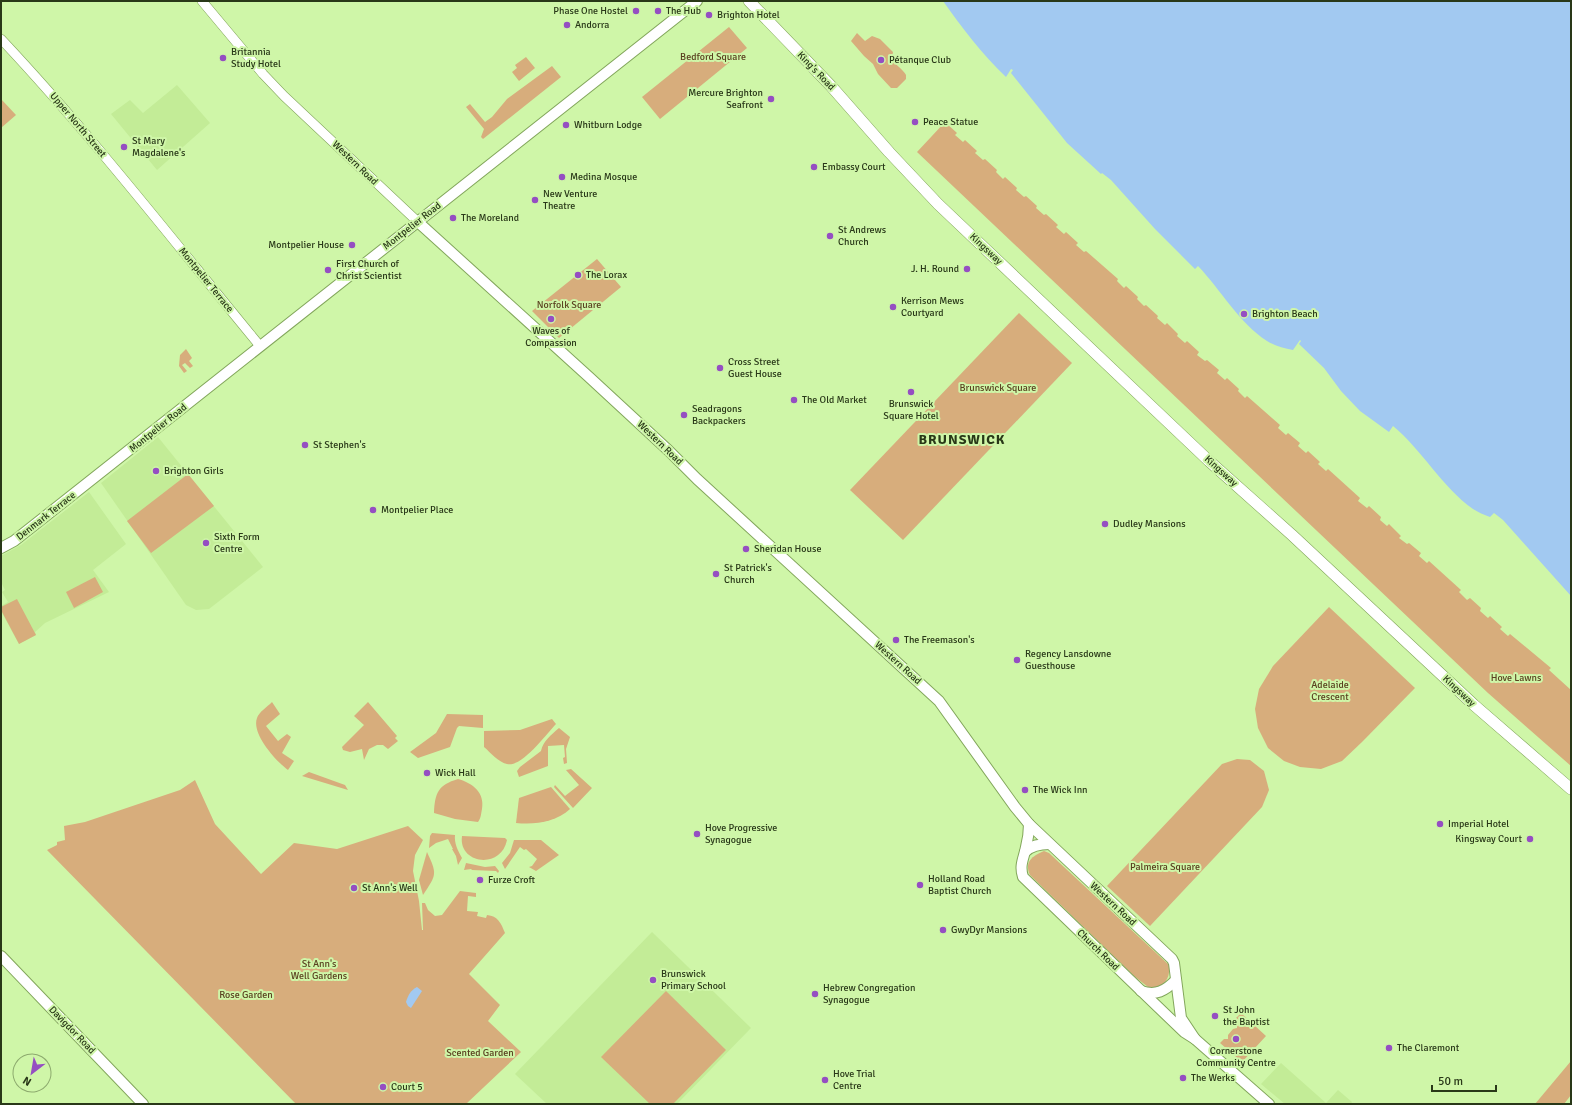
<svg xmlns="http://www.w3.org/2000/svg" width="1572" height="1105" font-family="Signika,sans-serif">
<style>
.built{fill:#c3ec97}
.green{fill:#d7ad7c}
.water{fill:#a2c9f1}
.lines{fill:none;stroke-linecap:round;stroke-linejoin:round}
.tertiary-casing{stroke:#82a65b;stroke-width:10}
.secondary-casing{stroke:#82a65b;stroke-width:12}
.primary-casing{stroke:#82a65b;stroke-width:12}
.tertiary{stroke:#fff;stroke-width:9}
.secondary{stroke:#fff;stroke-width:10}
.primary{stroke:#fff;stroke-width:11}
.poi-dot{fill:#954ec2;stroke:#cff6a8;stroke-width:1.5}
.labels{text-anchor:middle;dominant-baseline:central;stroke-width:4;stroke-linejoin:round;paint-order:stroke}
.poi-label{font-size:10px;fill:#293818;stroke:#cff6a8;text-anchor:start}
.park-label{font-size:10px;fill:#5a4020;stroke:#cff6a8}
.street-label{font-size:10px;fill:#293818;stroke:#cff6a8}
.district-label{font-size:14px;font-weight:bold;letter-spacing:1px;fill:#293818;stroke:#cff6a8}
</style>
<rect width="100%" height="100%" fill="#cff6a8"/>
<g class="built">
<polygon points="177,85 210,123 157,170 111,114 130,100 143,113"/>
<polygon points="158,437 263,567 209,609 196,610 186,605 101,483"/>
<polygon points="89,492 126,544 93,570 109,592 45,623 35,632 36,635 19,644 1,611 1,606 8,602 2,592 5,590 1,582 1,556 21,545"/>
<polygon points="652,932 751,1028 677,1104 547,1104 515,1074"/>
<polygon points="1281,1063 1326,1103 1338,1090 1352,1102 1351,1104 1285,1104 1261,1084"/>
</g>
<g class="green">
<polygon points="729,27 747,48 660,119 642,97"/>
<path d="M 857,33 L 865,41 L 872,36 L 880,39 L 893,52 C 890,64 902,67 906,75 L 906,79 L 897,88 L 891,88 L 878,74 L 873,64 L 864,56 L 851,41 Z"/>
<polygon points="526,57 535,68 519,81 512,72 517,68 515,65"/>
<polygon points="552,66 561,77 483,139 481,137 484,129 466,107 470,104 485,122 492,117 507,99"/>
<polygon points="1,99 16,115 1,128"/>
<polygon points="945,122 957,133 955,135 963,142 965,140 977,151 975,153 983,160 985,159 997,170 996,172 1003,179 1005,177 1017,188 1016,190 1024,197 1026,196 1037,206 1036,208 1044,215 1046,214 1058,225 1056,227 1064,234 1066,232 1078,243 1076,245 1084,252 1086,251 1118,279 1117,281 1124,288 1126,286 1138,297 1137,299 1144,306 1146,305 1158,316 1157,318 1165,325 1167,323 1178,334 1177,336 1185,343 1187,341 1199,352 1197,355 1205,361 1207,360 1219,370 1217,373 1225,380 1227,378 1239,389 1238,391 1245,398 1247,396 1280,425 1278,428 1286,435 1288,433 1300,443 1298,446 1306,453 1308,451 1320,462 1318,464 1326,471 1328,469 1360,498 1358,501 1367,508 1369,506 1381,517 1380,520 1387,526 1389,524 1401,536 1399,538 1407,544 1409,543 1421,553 1419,556 1427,563 1429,561 1461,590 1459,592 1467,600 1470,598 1481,608 1480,611 1488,618 1490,616 1502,627 1500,629 1508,636 1510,634 1551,668 1549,670 1571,690 1571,766 1488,693 917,152"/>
<polygon points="597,259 621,287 559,338 532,311"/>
<polygon points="1019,313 1072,363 903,540 850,490"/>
<polygon points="186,349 192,358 189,361 193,366 190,368 185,363 182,365 187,371 184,373 179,366 180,355"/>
<polygon points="188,474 214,506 151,553 127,521"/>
<polygon points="95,577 103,592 74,608 66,592"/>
<polygon points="17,599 36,635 19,644 1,610 1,607"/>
<polygon points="1329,607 1415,688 1362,742 1342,761 1321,769 1300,767 1284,761 1268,748 1258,728 1255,709 1259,689 1273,666"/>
<path d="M 272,702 L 280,714 L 266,726 L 278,741 L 287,734 L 291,737 L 282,753 L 294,761 L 288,770 C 277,762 251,734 257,718 C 259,712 267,707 272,702 Z"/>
<polygon points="368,702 397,736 395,738 398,741 388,749 383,745 377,745 369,749 364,760 362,749 350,752 343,750 342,747 364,725 354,716"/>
<polygon points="447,714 483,715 483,728 459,726 457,728 450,747 418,758 410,752 436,733"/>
<path d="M 552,719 L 556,724 C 547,733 522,768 507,764 C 498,762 491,753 484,747 L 484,731 L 520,730 Z"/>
<path d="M 559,728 L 570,737 L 566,749 L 567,763 L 564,764 L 563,758 L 565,757 L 564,745 L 548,746 L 548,766 L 519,777 L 517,771 L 520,767 L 541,751 C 543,741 551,735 559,728 Z"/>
<polygon points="1237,759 1250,760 1264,771 1269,790 1262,807 1150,926 1107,886 1222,764"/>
<polygon points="571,769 592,788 573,808 554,787 555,785 565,796 579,785 566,770"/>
<polygon points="309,772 345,785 348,790 302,776"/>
<path d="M 458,779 C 473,783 485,793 482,809 C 481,814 481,818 478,822 L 455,819 L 434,813 C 435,793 438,785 458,779 Z"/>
<path d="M 195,780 L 215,824 L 261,874 L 294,843 L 337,849 L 408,826 L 423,840 L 415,855 L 413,871 L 419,901 L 422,930 L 423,930 L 422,903 L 425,903 L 428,910 L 435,916 L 442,915 L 460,891 L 476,893 L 476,897 L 468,896 L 467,911 L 478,912 L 477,916 L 486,918 L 487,915 C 498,916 501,923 505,933 L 469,974 L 500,1005 L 488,1021 L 521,1052 L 466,1104 L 296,1104 L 47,850 L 57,845 L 57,842 L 65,840 L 64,826 L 85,822 L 180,790 Z"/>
<path d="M 551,787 L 570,809 C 556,822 535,825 516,823 L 519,798 Z"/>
<path d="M 432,833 L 455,835 C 454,843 458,851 462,858 L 458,865 L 456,856 L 452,849 L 453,849 L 448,839 L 436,843 L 429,848 L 430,836 Z"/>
<path d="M 462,836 L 505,838 L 507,840 C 501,870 458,864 462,836 Z"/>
<polygon points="514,840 541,840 559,855 536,871 529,867 532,866 537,859 526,849 524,850 520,847 505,869 502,863 510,853"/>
<path d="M 1044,851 L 1049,853 L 1169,965 C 1170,977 1167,982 1157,988 L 1148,987 L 1134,976 L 1030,875 C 1024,862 1032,856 1044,851 Z"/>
<path d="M 427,852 C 437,874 437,874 423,895 L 419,880 Z"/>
<polygon points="466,863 485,867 495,866 499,871 498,873 496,871 472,870 471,869 464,870"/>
<polygon points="666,991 726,1050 673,1104 650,1104 601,1057"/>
<polygon points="1241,1013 1266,1036 1242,1062 1220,1043 1224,1039 1228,1039 1228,1035 1233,1029 1237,1028 1237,1025 1240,1021 1236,1018"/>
<polygon points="1571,1061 1571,1095 1564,1104 1535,1104"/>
</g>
<g class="water">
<path d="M 943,1 L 1571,1 L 1571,596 L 1503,520 L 1494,513 L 1490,517 C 1484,515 1478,512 1473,509 C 1442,487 1423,451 1393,426 L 1389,432 L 1360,411 L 1341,391 L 1324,368 L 1299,344 L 1301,341 L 1300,340 L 1293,350 C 1284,348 1275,346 1267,341 C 1239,323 1221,290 1198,266 L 1195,269 L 1155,229 L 1111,180 L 1102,173 L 1101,174 L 1067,143 L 1011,73 L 1013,70 L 1011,69 L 1006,77 C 982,54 962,28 943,1 Z"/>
<path d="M 417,987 L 422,991 L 411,1008 L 408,1006 L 406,1002 C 408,995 411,990 417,987 Z"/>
</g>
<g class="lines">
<defs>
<g id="tertiary">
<polyline points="202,1 263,74 284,96 418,222"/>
<path d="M 1,39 C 93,137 175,243 260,346"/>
</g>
<g id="secondary">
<polyline points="418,222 589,377 668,450 697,479 939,701 1015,807 1029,824 1172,959 1174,963 1181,1018 1195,1039"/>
<polyline points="1,548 14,541 697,1"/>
<path d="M 1029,824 C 1029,832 1028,839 1026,847 C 1024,858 1019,865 1023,877 L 1184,1032 L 1195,1039 L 1269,1104"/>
<path d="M 1025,852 C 1032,845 1040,844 1049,844"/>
<polyline points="1,956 143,1104"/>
<path d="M 1141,991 C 1156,996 1165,991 1176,980"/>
</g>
<polyline id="primary" points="749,1 831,86 889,152 938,204 1209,461 1292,535 1474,705 1571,789"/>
</defs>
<use href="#tertiary" class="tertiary-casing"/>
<use href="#secondary" class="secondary-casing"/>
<use href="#primary" class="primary-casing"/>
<use href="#tertiary" class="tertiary"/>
<use href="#secondary" class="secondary"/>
<use href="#primary" class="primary"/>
</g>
<g class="poi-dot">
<circle cx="636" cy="11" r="4"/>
<circle cx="658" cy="11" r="4"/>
<circle cx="709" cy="15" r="4"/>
<circle cx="567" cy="25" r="4"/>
<circle cx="223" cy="58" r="4"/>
<circle cx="881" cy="60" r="4"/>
<circle cx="771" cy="99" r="4"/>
<circle cx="915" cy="122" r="4"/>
<circle cx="566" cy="125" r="4"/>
<circle cx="124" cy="147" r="4"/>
<circle cx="814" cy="167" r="4"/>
<circle cx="562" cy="177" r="4"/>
<circle cx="535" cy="200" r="4"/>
<circle cx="453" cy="218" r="4"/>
<circle cx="830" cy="236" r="4"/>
<circle cx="352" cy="245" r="4"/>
<circle cx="967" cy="269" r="4"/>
<circle cx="328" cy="270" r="4"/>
<circle cx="578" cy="275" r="4"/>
<circle cx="893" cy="307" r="4"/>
<circle cx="1244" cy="314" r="4"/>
<circle cx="551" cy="319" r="4"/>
<circle cx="720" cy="368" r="4"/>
<circle cx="911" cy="392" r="4"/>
<circle cx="794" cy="400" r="4"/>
<circle cx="684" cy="415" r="4"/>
<circle cx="305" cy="445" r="4"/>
<circle cx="156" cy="471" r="4"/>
<circle cx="373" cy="510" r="4"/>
<circle cx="1105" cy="524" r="4"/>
<circle cx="206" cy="543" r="4"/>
<circle cx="746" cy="549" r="4"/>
<circle cx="716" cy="574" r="4"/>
<circle cx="896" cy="640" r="4"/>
<circle cx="1017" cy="660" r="4"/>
<circle cx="427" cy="773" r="4"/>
<circle cx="1025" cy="790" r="4"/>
<circle cx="1440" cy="824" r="4"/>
<circle cx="697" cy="834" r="4"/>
<circle cx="1530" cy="839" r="4"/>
<circle cx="480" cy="880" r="4"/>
<circle cx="920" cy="885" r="4"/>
<circle cx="354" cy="888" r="4"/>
<circle cx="943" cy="930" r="4"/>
<circle cx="653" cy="980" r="4"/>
<circle cx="815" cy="994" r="4"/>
<circle cx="1215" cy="1016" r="4"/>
<circle cx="1236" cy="1039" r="4"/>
<circle cx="1389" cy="1048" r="4"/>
<circle cx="1183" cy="1078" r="4"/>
<circle cx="825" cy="1080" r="4"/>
<circle cx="383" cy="1087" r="4"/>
</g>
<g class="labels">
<g class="poi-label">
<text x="628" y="11" text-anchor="end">Phase One Hostel</text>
<text x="666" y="11">The Hub</text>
<text x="717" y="15">Brighton Hotel</text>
<text x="575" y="25">Andorra</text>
<text x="231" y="52">Britannia<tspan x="231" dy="12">Study Hotel</tspan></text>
<text x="889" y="60">Pétanque Club</text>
<text x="763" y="93" text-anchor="end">Mercure Brighton<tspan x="763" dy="12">Seafront</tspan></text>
<text x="923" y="122">Peace Statue</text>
<text x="574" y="125">Whitburn Lodge</text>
<text x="132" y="141">St Mary<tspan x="132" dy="12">Magdalene's</tspan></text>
<text x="822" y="167">Embassy Court</text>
<text x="570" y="177">Medina Mosque</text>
<text x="543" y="194">New Venture<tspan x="543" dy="12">Theatre</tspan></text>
<text x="461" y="218">The Moreland</text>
<text x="838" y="230">St Andrews<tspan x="838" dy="12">Church</tspan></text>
<text x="344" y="245" text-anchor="end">Montpelier House</text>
<text x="336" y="264">First Church of<tspan x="336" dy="12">Christ Scientist</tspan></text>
<text x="959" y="269" text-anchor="end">J. H. Round</text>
<text x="586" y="275">The Lorax</text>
<text x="901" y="301">Kerrison Mews<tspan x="901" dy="12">Courtyard</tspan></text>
<text x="1252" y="314">Brighton Beach</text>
<text x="551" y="331" text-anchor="middle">Waves of<tspan x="551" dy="12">Compassion</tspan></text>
<text x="728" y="362">Cross Street<tspan x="728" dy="12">Guest House</tspan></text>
<text x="802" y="400">The Old Market</text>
<text x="911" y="404" text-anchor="middle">Brunswick<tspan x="911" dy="12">Square Hotel</tspan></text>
<text x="692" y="409">Seadragons<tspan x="692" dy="12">Backpackers</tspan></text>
<text x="313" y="445">St Stephen's</text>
<text x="164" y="471">Brighton Girls</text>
<text x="381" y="510">Montpelier Place</text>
<text x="1113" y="524">Dudley Mansions</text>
<text x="214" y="537">Sixth Form<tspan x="214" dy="12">Centre</tspan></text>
<text x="754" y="549">Sheridan House</text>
<text x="724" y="568">St Patrick's<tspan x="724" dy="12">Church</tspan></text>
<text x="904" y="640">The Freemason's</text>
<text x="1025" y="654">Regency Lansdowne<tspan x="1025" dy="12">Guesthouse</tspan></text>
<text x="435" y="773">Wick Hall</text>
<text x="1033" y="790">The Wick Inn</text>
<text x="1448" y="824">Imperial Hotel</text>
<text x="705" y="828">Hove Progressive<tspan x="705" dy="12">Synagogue</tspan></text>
<text x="1522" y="839" text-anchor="end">Kingsway Court</text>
<text x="928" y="879">Holland Road<tspan x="928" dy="12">Baptist Church</tspan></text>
<text x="488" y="880">Furze Croft</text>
<text x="362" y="888">St Ann's Well</text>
<text x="951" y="930">GwyDyr Mansions</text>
<text x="661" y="974">Brunswick<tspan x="661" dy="12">Primary School</tspan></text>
<text x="823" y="988">Hebrew Congregation<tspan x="823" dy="12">Synagogue</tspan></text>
<text x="1223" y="1010">St John<tspan x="1223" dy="12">the Baptist</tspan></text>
<text x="1397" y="1048">The Claremont</text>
<text x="1236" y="1051" text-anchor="middle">Cornerstone<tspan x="1236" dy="12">Community Centre</tspan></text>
<text x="833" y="1074">Hove Trial<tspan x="833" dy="12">Centre</tspan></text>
<text x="1191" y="1078">The Werks</text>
<text x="391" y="1087">Court 5</text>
</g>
<g class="park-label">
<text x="713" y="57">Bedford Square</text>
<text x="569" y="305">Norfolk Square</text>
<text x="998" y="388">Brunswick Square</text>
<text x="1516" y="678">Hove Lawns</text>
<text x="1330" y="685">Adelaide<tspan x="1330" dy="12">Crescent</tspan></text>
<text x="1165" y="867">Palmeira Square</text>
<text x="319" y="964">St Ann's<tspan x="319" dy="12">Well Gardens</tspan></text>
<text x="246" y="995">Rose Garden</text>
<text x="480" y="1053">Scented Garden</text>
</g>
<g class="street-label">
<text transform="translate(816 71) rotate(46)">King's Road</text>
<text transform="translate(78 125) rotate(50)">Upper North Street</text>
<text transform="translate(355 163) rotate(44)">Western Road</text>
<text transform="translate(412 226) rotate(-38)">Montpelier Road</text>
<text transform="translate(986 249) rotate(43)">Kingsway</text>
<text transform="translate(206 280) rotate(51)">Montpelier Terrace</text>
<text transform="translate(158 428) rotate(-39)">Montpelier Road</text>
<text transform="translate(660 443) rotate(44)">Western Road</text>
<text transform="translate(1221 471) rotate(42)">Kingsway</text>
<text transform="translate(46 516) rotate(-38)">Denmark Terrace</text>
<text transform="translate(898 663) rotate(42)">Western Road</text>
<text transform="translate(1459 691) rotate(43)">Kingsway</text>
<text transform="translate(1113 904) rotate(43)">Western Road</text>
<text transform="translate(1098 950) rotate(44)">Church Road</text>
<text transform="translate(72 1030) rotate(46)">Davigdor Road</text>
</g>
<g class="district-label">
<text x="962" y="439">BRUNSWICK</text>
</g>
</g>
<rect width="1572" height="1105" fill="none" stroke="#293818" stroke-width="4"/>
<g transform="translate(32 1073) rotate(211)"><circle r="19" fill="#cff6a8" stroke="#8daa6e"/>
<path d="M0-3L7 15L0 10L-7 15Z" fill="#954ec2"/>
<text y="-6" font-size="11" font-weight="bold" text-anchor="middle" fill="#293818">N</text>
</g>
<path d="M1432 1085v6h64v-6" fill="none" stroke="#293818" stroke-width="2"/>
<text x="1438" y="1085" font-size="12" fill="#293818" stroke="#cff6a8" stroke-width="3" paint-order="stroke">50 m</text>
</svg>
